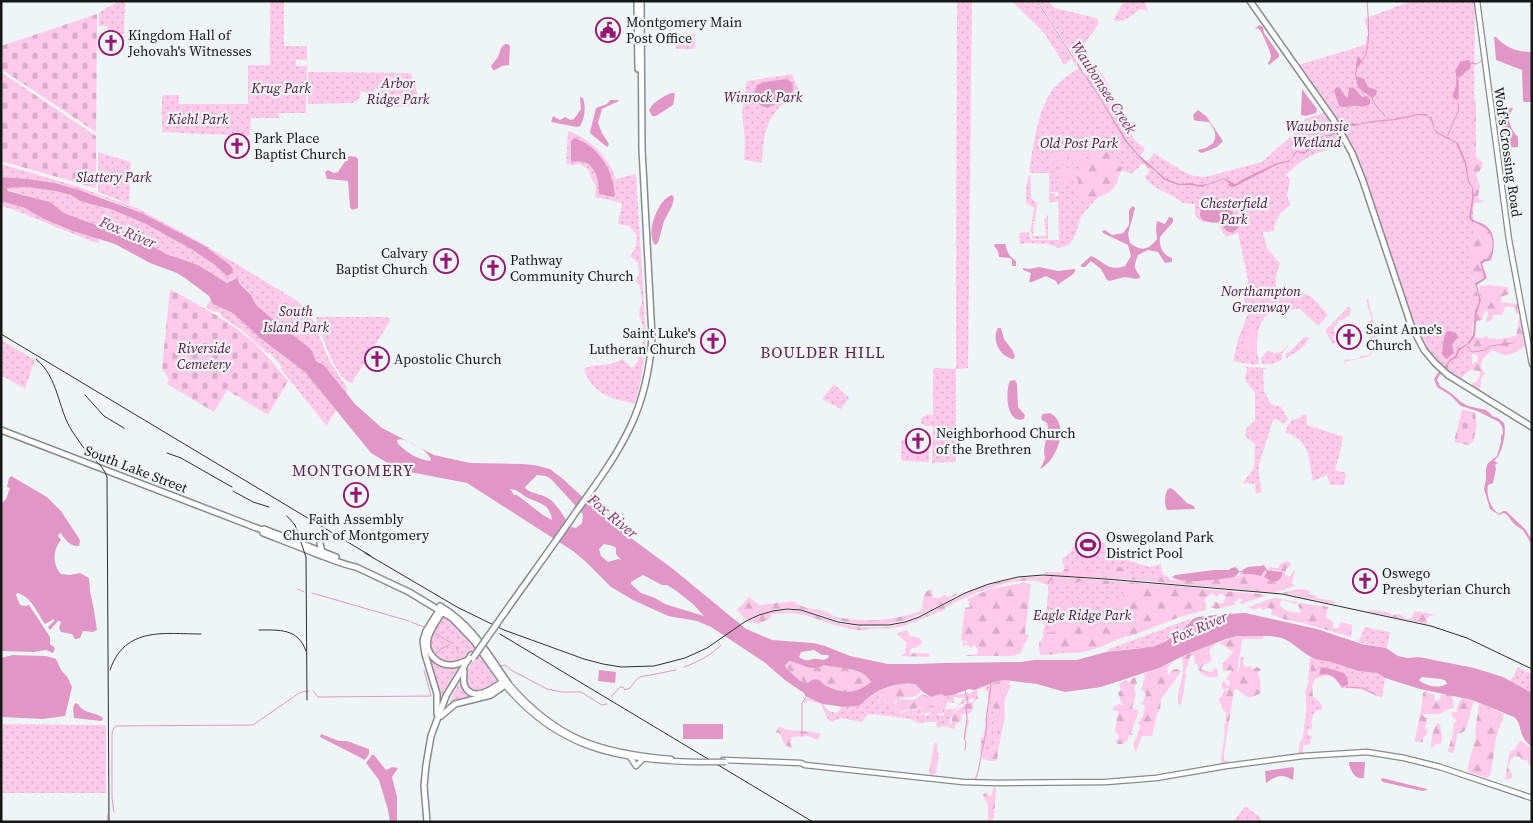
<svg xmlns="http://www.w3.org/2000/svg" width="1533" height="823" font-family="'Source Serif 4',serif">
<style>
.green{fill:url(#green-dots)}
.forest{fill:url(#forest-firs)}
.wetland{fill:url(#wetland-marsh)}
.cemetery{fill:url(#cemetery-stones)}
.pitch{fill:#fecae9}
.water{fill:#e197c5;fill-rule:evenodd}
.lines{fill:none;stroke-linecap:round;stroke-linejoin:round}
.stream{stroke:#e197c5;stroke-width:1}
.secondary-casing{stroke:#868b8c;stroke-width:7}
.primary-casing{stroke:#868b8c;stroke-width:8}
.secondary{stroke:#fff;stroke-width:4.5}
.primary{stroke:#fff;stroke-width:5}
.rail{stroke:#2e3030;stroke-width:1}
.secondary-bridge-casing{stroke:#868b8c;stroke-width:7;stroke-linecap:butt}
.primary-bridge-casing{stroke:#868b8c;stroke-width:8;stroke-linecap:butt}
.secondary-bridge{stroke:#fff;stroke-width:4.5}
.primary-bridge{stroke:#fff;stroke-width:5}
.labels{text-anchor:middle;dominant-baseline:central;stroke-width:4.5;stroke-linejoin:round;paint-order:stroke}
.poi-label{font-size:14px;fill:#161818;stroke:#eff5f6;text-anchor:start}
.park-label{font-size:14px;font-style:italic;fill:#50103d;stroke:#eff5f6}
.street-label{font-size:14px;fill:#161818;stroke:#eff5f6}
.water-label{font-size:15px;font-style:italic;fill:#88326c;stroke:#eff5f6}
.quarter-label{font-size:16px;letter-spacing:1px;fill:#61254d;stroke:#eff5f6}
</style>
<defs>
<pattern id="green-dots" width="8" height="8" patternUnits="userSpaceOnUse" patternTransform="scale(1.25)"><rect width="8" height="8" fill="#fecae9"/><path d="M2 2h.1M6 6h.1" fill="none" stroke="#d9adc7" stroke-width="1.8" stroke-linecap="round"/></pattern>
<pattern id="forest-firs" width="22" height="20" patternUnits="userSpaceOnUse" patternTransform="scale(1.25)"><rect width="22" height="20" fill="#fecae9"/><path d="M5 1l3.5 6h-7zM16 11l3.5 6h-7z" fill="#d9adc7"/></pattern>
<pattern id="wetland-marsh" width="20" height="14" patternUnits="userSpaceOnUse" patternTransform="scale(1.25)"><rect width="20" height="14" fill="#fecae9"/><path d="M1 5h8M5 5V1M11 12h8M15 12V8" fill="none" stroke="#d9adc7"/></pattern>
<pattern id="cemetery-stones" width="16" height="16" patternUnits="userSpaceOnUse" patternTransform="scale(1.25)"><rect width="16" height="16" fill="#fecae9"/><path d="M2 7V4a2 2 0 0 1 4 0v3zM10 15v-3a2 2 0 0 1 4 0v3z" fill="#d9adc7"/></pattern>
</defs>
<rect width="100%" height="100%" fill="#eff5f6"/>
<g class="green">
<polygon points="120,1 125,1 124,34 108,35 108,26 99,26 99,12"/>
<polygon points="270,1 284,1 284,46 307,46 307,60 296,60 296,66 307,66 306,113 279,113 279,118 251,118 250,136 162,132 162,95 179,95 179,104 248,104 248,65 270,65"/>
<polygon points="957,1 972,1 968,368 956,369 956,462 932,463 933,426 926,426 921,423 921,418 925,416 926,414 933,415 933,369 934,368 956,369"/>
<path d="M 1012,1 L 1036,1 L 1077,65 L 1075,65 L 1072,59 L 1064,65 C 1057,54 1051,42 1043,32 C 1033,21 1022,12 1012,1 Z"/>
<polygon points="1038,1 1048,1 1055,8 1096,18 1099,21 1098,25 1075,57 1079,61 1079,64"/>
<path d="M 1124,1 L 1144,1 L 1148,11 L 1140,9 C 1132,15 1124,24 1113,20 Z"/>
<polygon points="1411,1 1475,1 1472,367 1469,371 1459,380 1439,364 1426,349 1412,323 1357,157 1334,115 1298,65 1365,45 1368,32 1364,19"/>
<polygon points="676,34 690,35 691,34 695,34 695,49 676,49"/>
<polygon points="1095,64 1100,73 1102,73 1134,139 1145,149 1140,156 1127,141 1090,81 1086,77 1085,73"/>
<path d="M 1079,68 L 1097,94 L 1125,141 L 1144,163 L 1131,174 L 1121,170 L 1116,184 L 1110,192 L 1098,197 L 1082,215 L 1074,238 L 1069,245 L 1059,248 L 1048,244 L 1028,243 L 1020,244 L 1019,235 L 1020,233 L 1029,232 L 1031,239 L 1033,240 L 1059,240 L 1058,201 L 1049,203 L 1049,193 L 1055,193 L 1055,196 L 1058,196 L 1058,192 L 1049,192 L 1049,173 L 1031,173 L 1029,171 C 1034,145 1037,109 1054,88 C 1061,80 1070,74 1079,68 Z"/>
<polygon points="308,72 411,73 421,105 385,108 381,97 382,94 376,87 372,96 369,96 367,93 361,91 359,99 353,103 308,104"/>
<path d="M 792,74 L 799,91 C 768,113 764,126 762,163 L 744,160 L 745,143 L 742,110 L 747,81 Z"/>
<path d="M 1325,112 L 1343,140 L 1331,145 L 1328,150 C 1310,154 1299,162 1286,175 L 1290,179 L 1287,196 L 1291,205 C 1280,211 1275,219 1274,231 L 1263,232 L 1267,248 L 1280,264 C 1276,273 1275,280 1277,290 C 1292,301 1296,290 1308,295 C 1315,298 1322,309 1328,315 L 1318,326 L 1300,309 C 1292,308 1289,313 1281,313 C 1276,313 1270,313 1266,316 C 1259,321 1256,341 1257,349 C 1257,354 1259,359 1259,364 L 1252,365 L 1249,363 L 1247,364 L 1233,361 L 1238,339 L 1248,314 L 1243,298 L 1248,280 L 1238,233 L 1226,237 L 1217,223 L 1202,222 L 1195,215 L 1195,204 C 1191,204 1187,204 1183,203 C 1179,201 1177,198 1173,196 C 1163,191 1151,187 1145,177 L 1150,170 L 1145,166 L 1146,165 L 1154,170 L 1164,181 L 1178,185 L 1178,183 L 1165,178 L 1147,162 L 1154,153 L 1184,172 L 1194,176 L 1205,177 L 1262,162 L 1299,129 L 1305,119 Z"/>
<path d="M 568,131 C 592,140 607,155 616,179 L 636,174 L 646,337 C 644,360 642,380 636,401 L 634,403 C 611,400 591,392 584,369 C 596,362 607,368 622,359 L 632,368 L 637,363 L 643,341 L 643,327 L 639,315 L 640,308 L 642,304 L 640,286 L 636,281 L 639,274 L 638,263 L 630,256 L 635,249 L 637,236 L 629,226 L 618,224 L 622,203 L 595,197 L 596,187 L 587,168 L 579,164 L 573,165 L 566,164 Z"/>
<polygon points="98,152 131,162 129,204 98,192"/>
<polygon points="1,164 76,186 139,209 200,242 296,300 309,311 329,360 346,386 347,392 346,393 324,365 314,359 312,351 282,327 256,305 251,295 236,278 227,283 198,265 166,254 154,247 64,213 50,202 8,190 7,189 8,188 27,187 55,191 71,195 80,201 92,204 106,209 113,210 146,224 191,249 215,265 225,274 203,245 142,213 104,198 55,183 28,179 1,177"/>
<polygon points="1029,175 1031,177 1031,198 1037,203 1035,222 1032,222 1034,208 1026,203 1026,187"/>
<polygon points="1,201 25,208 56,224 99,238 99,242 98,243 91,241 12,209 1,206"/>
<polygon points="1047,215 1048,215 1048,238 1046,239 1033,239 1031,234 1032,233 1030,231 1032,223 1034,223 1033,236 1046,236 1044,219 1047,218"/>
<polygon points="211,299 213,304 233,313 260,338 305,372 336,410 327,425 325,424 281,369 282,367 270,353 267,353 242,330 221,316 220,313 216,311 214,312 206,307"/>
<polygon points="1368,299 1378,340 1370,356 1345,362 1345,364 1344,362 1345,360 1348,359 1349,360 1360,358 1360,356 1369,355 1373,349 1367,322 1372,320 1366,300"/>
<polygon points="1348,307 1351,308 1349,317 1347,316 1345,319 1338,321 1337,325 1334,327 1335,337 1334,336 1332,337 1336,342 1333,344 1325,331"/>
<path d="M 317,317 L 387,317 L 390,319 L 390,321 L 352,383 C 336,381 321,333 316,318 Z"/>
<path d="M 1304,337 L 1309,338 C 1306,347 1295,353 1287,358 L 1285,357 L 1286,353 L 1290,352 Z"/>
<polygon points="1,340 35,360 25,389 1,375"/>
<polygon points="1289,344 1282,354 1282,360 1271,364 1262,364 1261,358 1268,350 1275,354 1277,352 1280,353"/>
<polygon points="1243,366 1248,367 1249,369 1249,367 1266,368 1267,369 1263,370 1264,391 1271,404 1281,407 1288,419 1285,424 1275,419 1273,420 1259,465 1259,474 1262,492 1256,494 1255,484 1243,483 1254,468 1255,444 1245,436 1246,429 1255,420 1255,393 1245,380 1247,368"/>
<polygon points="834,384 849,398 841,409 822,399"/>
<path d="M 1306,414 L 1307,425 L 1335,434 L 1343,436 L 1341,449 L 1335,470 L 1346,473 L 1344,485 L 1330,485 L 1327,475 L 1313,481 C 1308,457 1311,441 1285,432 L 1288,425 L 1293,419 L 1294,420 L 1301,417 L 1300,415 Z"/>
<polygon points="901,440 929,440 929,462 902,461 901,459"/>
<polygon points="1085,531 1132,562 1150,567 1161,564 1163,580 1066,575 1062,559 1073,550 1072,549 1082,533"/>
<path d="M 1048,576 L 1201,588 L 1183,614 L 1089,651 L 1042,655 C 1042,629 1050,603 1048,576 Z"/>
<path d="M 444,617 C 462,621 487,666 497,681 L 498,683 C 496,685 495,687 492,689 C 479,696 460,690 467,673 C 468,668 472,663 475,659 L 471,652 C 450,676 417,657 434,629 C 437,624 439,620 444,617 Z"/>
<polygon points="1190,619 1190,621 1183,628 1157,646 1149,649 1139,648 1106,652 1109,649"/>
<polygon points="1365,627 1390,632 1387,648 1358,642"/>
<polygon points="426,653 428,653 443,665 464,662 438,710 438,702"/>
<path d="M 1310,657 C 1316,660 1323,660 1330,662 C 1339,664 1347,668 1356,671 C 1367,673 1377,669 1385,678 L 1382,698 L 1360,689 L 1341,688 C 1330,669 1324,677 1308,680 Z"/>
<polygon points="1518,667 1532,675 1532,693 1510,682"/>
<polygon points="463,676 471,693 495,692 447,709 454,692"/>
<polygon points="992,683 993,686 990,697 993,704 994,721 998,730 995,746 988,752 982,749 981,755 980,752 981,738 983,737 984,739 982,739 985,743 991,734 991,729 995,729 990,719 991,702 989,701 988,702 988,692 984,689 989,686 977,690 978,698 975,702 973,698 958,706 958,704 961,703 962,699 964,700 964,698 954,697 954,703 945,701 938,708 932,705 936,701 940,700 941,698 946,699 948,695 972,693 974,690"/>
<polygon points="881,690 883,693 878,700 881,704 885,701 893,704 896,703 896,708 900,713 910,715 925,714 925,716 930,715 930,713 935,712 941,716 944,715 945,709 953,709 950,722 947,727 941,726 939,728 936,726 937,720 935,722 924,722 919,724 911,719 872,714 867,715 862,722 841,718 832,722 828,720 821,704 807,700 807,703 804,703 805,699 811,698 825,705 825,707 829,711 836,713 840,710 841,707 860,706 862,702"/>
<path d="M 1313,696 L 1322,705 L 1321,711 L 1317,710 C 1311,715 1311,722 1312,729 L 1308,730 L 1308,735 L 1312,736 L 1310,744 L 1304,746 C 1302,738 1309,703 1313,696 Z"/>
<polygon points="1,724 106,725 106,793 1,793"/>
<polygon points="1245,806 1260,817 1261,822 1233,822"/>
</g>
<g class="forest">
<path d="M 1474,99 L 1475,99 L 1476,101 L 1476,155 L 1477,158 L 1483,163 L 1482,168 L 1476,175 L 1480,186 L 1478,197 L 1479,199 L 1484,201 L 1483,202 L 1475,203 L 1471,212 C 1475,196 1473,193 1469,178 C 1471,170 1468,163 1469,154 L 1474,150 Z"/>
<path d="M 1090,143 C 1102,142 1109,149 1115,158 L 1113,161 L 1117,166 L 1123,167 C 1120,172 1119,177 1117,182 C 1110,198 1094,198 1080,200 L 1076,196 L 1079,173 L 1085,168 L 1089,160 Z"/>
<path d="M 1473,223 C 1476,224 1479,224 1481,225 C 1495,232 1494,248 1489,259 L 1484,259 L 1480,261 L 1484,276 L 1483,279 L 1476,281 L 1476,289 L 1479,298 L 1478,305 L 1475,310 L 1473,327 L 1471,319 L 1473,274 L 1470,265 L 1472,260 L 1467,243 L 1465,242 L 1466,240 L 1470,239 L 1473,234 Z"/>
<polygon points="1489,285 1508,287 1509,294 1501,297 1501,302 1518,304 1520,313 1516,314 1514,307 1505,307 1502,315 1493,315 1492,320 1486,323 1486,319 1488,313 1485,310 1482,320 1476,321 1477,310 1481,300 1479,288 1480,286"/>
<path d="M 1521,316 L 1526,345 C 1513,355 1507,359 1493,350 C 1489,352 1480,360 1481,366 C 1481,369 1483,371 1485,373 L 1481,379 L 1480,392 L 1472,386 L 1472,383 L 1476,382 L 1480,375 L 1480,371 L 1470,370 L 1473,363 L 1476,362 L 1478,360 L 1477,355 L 1470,353 L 1470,343 L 1474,337 L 1483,338 L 1486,335 L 1489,339 C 1493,338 1496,339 1500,339 C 1501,339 1514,336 1516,336 L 1518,328 L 1519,317 Z"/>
<polygon points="1287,561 1291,563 1291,566 1286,569 1285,574 1290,577 1293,571 1295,570 1292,583 1295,586 1274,593 1137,580 1045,575 1044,572 1063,572 1064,569 1078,569 1106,573 1109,573 1112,567 1121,567 1127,574 1157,575 1163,572 1164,575 1168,576 1171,580 1196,581 1235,577 1239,576 1240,572 1242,572 1243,574 1251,574 1261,576 1265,570 1267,572 1265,575 1267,579 1272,582 1278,581 1282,576 1281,571 1269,570 1268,567 1278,568 1280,564"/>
<path d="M 1053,576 L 1111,581 L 1108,584 L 1090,584 C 1086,579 1077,581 1073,586 L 1060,584 L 1057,579 L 1050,581 L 1048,586 C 1028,569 966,595 945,608 L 944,610 L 904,626 L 892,628 L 869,629 C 858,635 818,619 805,615 C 794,613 784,613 773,614 L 769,619 L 758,624 L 752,622 L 749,623 L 747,622 C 763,611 787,608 806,612 C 817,615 827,620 838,623 C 853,626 868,628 884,627 C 918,624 944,602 974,590 C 999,580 1026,576 1053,576 Z"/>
<polygon points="1116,581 1268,595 1241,604 1239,602 1242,601 1242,599 1239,598 1236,602 1233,602 1235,605 1216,609 1210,607 1214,605 1213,601 1222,604 1226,598 1222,594 1219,594 1217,597 1212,593 1207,597 1204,601 1206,603 1206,610 1180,617 1128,637 1124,631 1122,624 1116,617 1119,614 1127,611 1129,609 1124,608 1116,613 1114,603 1109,604 1108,602 1108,599 1113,592 1113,600 1123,598 1124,588 1122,586 1116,586"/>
<path d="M 1022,583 L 1031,584 L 1025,634 L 1029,635 C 1028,641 1022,646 1021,653 L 1012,656 L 963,656 L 976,654 L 978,652 L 976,646 L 973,646 L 971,648 L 967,645 L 962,646 L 963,642 L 967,643 L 968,642 L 962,641 L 961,639 L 965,608 L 970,607 L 969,601 L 967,601 L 969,598 L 990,589 Z"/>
<path d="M 930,589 L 932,590 L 933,598 L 939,598 L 944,595 L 950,597 L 956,593 L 957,594 C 952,599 944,603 938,606 C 908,622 879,630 846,622 C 826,618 807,608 786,608 C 771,609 759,615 746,620 L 737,610 L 749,597 L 759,605 L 794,601 C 803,610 817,608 827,612 C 831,613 830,615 834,616 C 864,624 893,620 922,611 C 923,602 922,594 930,589 Z"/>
<polygon points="1297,589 1310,590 1309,595 1317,596 1317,598 1335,601 1335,603 1333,604 1282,593"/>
<path d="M 1067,596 L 1067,598 L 1068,600 L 1068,605 C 1074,609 1078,617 1087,618 L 1092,609 L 1099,609 L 1100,618 L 1103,619 L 1113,617 C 1119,622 1121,627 1123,635 C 1110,645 1076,658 1060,651 L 1057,654 L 1040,655 L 1039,643 L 1042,640 L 1044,632 L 1053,633 L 1054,630 L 1050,622 L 1048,621 L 1045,623 L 1047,608 C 1059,609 1061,605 1067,596 Z"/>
<path d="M 1276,598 L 1298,602 L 1296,604 L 1282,600 L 1279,603 C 1282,611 1294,614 1301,612 L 1298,605 L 1300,603 L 1328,607 L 1326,617 L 1333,622 L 1333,628 L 1338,628 L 1341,622 L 1352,625 L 1351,637 L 1303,623 L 1283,619 L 1271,614 L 1272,610 L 1269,608 L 1262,610 L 1261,607 L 1254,610 L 1248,607 L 1270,599 Z"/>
<polygon points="1369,610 1388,612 1392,615 1399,614 1407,619 1412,618 1414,611 1416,611 1436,615 1430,616 1426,619 1428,623 1426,624 1369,612"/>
<path d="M 907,630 L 910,636 L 918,637 L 923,642 L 917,647 L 912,648 L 910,650 L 910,653 L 912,654 C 918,651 924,655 930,653 L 929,657 L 901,656 L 902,654 L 906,653 L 905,649 L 907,643 L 897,634 L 897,633 Z"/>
<path d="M 1237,636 L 1264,636 L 1263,639 L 1242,639 L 1237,674 L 1240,667 L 1240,659 L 1242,657 L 1244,658 L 1243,664 L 1246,667 L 1250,666 L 1254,669 L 1257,667 L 1261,669 L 1258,674 C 1261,679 1260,687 1261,693 L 1250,698 L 1244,695 L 1237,689 L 1234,690 L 1224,754 L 1224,760 L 1229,761 L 1230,763 L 1221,764 C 1220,753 1227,738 1224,725 L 1226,722 L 1225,717 L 1227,713 L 1223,710 L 1218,699 L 1222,696 L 1224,691 L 1228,690 L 1228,687 L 1225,690 L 1221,688 L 1222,682 L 1224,681 L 1228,686 L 1230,684 L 1229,681 L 1226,679 L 1232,670 L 1223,671 L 1222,663 C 1227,661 1230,654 1234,651 L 1229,650 L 1224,645 L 1221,645 L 1220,642 Z"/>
<path d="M 1215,643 L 1215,645 C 1209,648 1208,653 1212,658 L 1211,661 L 1204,665 L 1201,668 L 1202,670 L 1211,672 L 1216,667 L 1218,671 L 1218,676 C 1210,680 1198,675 1198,666 L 1195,663 L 1194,655 L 1190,656 L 1188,665 L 1185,672 L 1187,676 L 1185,679 L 1184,691 L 1181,704 L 1179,705 C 1174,695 1188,672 1181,657 L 1208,645 Z"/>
<polygon points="1316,660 1322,663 1318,667 1316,678 1312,686 1313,696 1311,701 1306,725 1303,750 1302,753 1298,754 1300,742 1303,738 1306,710 1306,697 1305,692 1311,675 1311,664"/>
<polygon points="789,661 848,668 866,675 871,682 861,689 848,693 843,693 822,683 808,683 800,681 786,668 785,665"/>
<path d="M 1173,662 L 1167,668 L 1168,675 L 1169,675 C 1171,671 1175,667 1180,670 L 1180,673 L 1161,699 L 1160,709 L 1157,714 L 1152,736 L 1142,736 L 1137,750 L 1135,751 L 1133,744 L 1137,736 L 1138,731 L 1140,729 L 1140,726 L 1138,723 L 1143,716 L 1145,706 L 1138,702 L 1142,703 L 1146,694 L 1141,689 L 1143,685 L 1143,681 L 1145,680 L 1144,674 Z"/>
<path d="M 1135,677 L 1137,683 L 1134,688 L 1136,695 L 1132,707 L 1133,709 L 1138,710 C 1138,719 1133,724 1131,733 L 1135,735 L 1129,735 L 1127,741 C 1124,744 1118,746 1115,742 L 1119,736 L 1115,731 L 1118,711 L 1113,711 L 1112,709 L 1118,704 L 1124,705 L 1121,702 L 1118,692 L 1121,691 L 1119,685 L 1121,682 L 1126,680 L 1130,683 L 1131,679 Z"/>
<path d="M 1004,680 L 1010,681 L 1009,684 L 1011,687 C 1004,697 1004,702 1005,714 C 1005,722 1001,733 1000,741 C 998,748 998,754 997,761 L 989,761 L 982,758 L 983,750 L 989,752 L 995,747 L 998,730 L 994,721 L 993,704 L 990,697 L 991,688 L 993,686 L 992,683 Z"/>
<path d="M 899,684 L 915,684 L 921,690 C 916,701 906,695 899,699 L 914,700 L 922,694 L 931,697 L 941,694 L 947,696 L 948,698 L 946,699 L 941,698 L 941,700 L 937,700 L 932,705 L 899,712 L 896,708 L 897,699 L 893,704 L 889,704 L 886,701 L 881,704 L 877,703 L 876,701 L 879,700 L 883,693 L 881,690 Z"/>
<polygon points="1426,690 1428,693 1434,694 1435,700 1437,701 1440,699 1441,696 1444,694 1451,695 1453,699 1454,708 1446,710 1441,714 1423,714 1423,716 1428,718 1425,728 1428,730 1426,736 1423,737 1423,742 1415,742 1415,739 1421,710 1423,693"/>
<path d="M 1462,698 L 1474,701 C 1471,708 1468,726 1465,730 C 1463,733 1460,733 1457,734 C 1456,740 1456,747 1453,753 L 1448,752 C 1449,742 1455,735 1453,724 L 1457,721 L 1452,716 L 1451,712 L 1457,712 L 1457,706 Z"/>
<polygon points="974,701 972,711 967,715 969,722 966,731 967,736 965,738 967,721 966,712 964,715 961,714 962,720 955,725 955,730 948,727 949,724 952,723 952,716 950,719 953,709 956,707 953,716 956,710 959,710 957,708 958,705 958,708 959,709 966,704 966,706 967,704"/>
<path d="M 989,701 L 991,702 L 990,719 L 995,728 L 994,730 L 991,729 L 991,734 L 984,744 L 982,743 L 981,741 L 984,739 L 983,737 C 987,726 984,712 989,701 Z"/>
<polygon points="1479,704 1481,704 1504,714 1496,738 1491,774 1487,778 1470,773 1467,770 1476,737 1475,731"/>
<path d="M 1437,723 L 1440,724 L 1442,739 L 1441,744 L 1436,744 L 1432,748 L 1431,747 C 1431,740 1433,728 1437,723 Z"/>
<path d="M 779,726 C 793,734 806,729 820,733 L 820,737 L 817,740 L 808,736 L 792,737 L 790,742 L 792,748 L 789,748 L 783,742 L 780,734 L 776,732 Z"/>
<polygon points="1521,740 1532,749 1532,767 1529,765 1527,760 1522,760 1520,757 1516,756 1511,759 1508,767 1512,774 1512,778 1505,780 1509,754 1511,751 1515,749 1517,745"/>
<polygon points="936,742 938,746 937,751 939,753 936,774 931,776 929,773 934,743"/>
<polygon points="994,786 996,789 994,819 988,821 988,806 983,795 986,792 988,793 989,796 991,796"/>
</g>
<polygon class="wetland" points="942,701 948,701 944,712 941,714 933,712 910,715 900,713 932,705 938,708"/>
<g class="cemetery">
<polygon points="97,14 96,132 1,69 1,46"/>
<polygon points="1,72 96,136 96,185 95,188 1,161"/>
<path d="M 170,289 C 198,305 228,320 252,341 C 266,353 277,368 288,381 L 268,415 L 227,390 L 214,412 L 167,384 L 169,379 L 162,368 Z"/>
<polygon points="286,295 300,303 291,315 279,306"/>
<polygon points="1462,409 1475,413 1477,426 1473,442 1468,445 1454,442"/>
</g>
<g class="pitch">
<path d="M 1067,145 L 1067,162 L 1065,163 L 1050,163 C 1050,152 1056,146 1067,145 Z"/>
<path d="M 1071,146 C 1082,146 1087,153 1087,163 L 1073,163 L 1071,162 Z"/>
<path d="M 1061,168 L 1076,168 C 1076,178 1071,184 1060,184 L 1060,169 Z"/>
<polygon points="1246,327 1258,330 1254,353 1242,350"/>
</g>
<g class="water">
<path d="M 1259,25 L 1263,27 L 1264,33 L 1279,54 L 1279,57 L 1269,65 L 1268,63 C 1269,61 1271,59 1271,56 C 1271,52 1261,30 1259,29 C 1257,28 1256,29 1255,29 Z"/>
<path d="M 1494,37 L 1496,37 C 1506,48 1517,52 1532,52 L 1532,102 L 1524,102 L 1523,100 L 1522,70 L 1496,60 Z"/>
<polygon points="505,44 508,44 510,46 509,65 502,66 495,70 493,70 491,66 498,57 501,48"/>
<polygon points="1359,57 1362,61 1357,69 1356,76 1364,79 1368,87 1377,90 1376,95 1372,98 1361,90 1358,87 1355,75 1357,58"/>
<path d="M 1461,61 L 1469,60 L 1471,64 L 1470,69 C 1465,71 1463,76 1458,78 C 1460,86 1458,92 1459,99 L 1456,100 L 1452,96 C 1456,90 1458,77 1455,71 Z"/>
<path d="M 1077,62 L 1086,77 L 1090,81 L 1127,141 L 1138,154 L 1165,178 L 1180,184 L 1191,183 L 1199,185 L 1208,184 L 1224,178 L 1235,184 L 1245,178 L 1277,163 L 1287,161 L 1291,159 L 1296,151 L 1305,152 C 1309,145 1321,134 1330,135 L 1335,131 L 1335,129 L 1347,123 L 1360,124 L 1371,121 L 1393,119 L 1417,114 L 1426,114 L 1432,118 L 1435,129 L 1437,132 L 1458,143 L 1466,162 L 1469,181 L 1473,188 L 1474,196 L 1471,217 C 1474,222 1477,221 1481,223 C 1497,230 1495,247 1491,260 L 1484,262 L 1482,264 L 1487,278 L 1477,285 L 1481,300 L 1477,313 L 1475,336 L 1470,343 L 1460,350 L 1456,358 L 1449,362 L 1448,367 L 1440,374 L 1437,380 L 1440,386 L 1451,393 L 1461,402 L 1468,406 L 1486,410 L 1491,414 L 1492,416 L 1498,418 L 1504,423 C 1507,433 1502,455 1494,461 L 1498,463 L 1495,465 L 1496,469 L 1493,483 L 1488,485 C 1486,494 1490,508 1499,514 L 1503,511 L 1506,511 L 1525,529 L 1532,540 L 1532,545 L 1523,530 L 1515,525 L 1507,515 L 1504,513 L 1499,515 L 1490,509 L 1484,489 L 1486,479 L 1486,468 L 1488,463 L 1497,456 L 1501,442 L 1501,436 L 1503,433 L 1502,427 L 1499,422 L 1477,411 L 1461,406 L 1450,395 L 1437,387 L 1434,379 L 1437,374 L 1445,367 L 1449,360 L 1455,356 L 1458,349 L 1467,344 L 1473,335 L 1475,310 L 1478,305 L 1479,298 L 1475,283 L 1484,278 L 1480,262 L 1484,259 L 1489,259 C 1494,248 1495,233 1482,226 C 1476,222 1472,224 1469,217 L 1472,198 L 1472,188 L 1468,182 L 1465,164 L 1456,143 L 1436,133 L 1429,116 L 1418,115 L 1396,120 L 1373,122 L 1354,126 L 1348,125 L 1331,136 L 1323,136 L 1320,141 L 1311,145 L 1310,149 L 1304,154 L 1297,152 L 1289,162 L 1278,164 L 1234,187 L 1228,186 L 1229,183 L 1224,179 L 1202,187 L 1190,185 L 1178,185 L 1164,180 L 1154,170 L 1145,164 L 1125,141 L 1097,94 L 1079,68 L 1077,65 Z"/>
<path d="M 786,79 C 792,81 795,86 792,92 C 782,100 766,116 757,101 C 754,95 754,90 757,85 L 765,82 Z"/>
<path d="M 1339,87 L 1345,96 L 1348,97 L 1349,88 L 1353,87 L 1362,97 L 1367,96 L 1370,100 L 1370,104 C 1363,109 1360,105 1353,106 C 1347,106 1345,108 1339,106 L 1334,90 L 1336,88 Z"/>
<polygon points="1302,89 1317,109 1316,113 1306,116 1301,115"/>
<path d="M 671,93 L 674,93 L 675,94 L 673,105 L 656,116 L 652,116 L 649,110 C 654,101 663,97 671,93 Z"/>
<path d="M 580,97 L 583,98 C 586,107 585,118 580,126 L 577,127 L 551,122 L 553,116 L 560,120 L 565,117 L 571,120 L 574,119 L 581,109 Z"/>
<polygon points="610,100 618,100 619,101 602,109 598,123 602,133 609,144 607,147 591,134 590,132 596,108 607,104"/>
<path d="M 1500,107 L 1513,108 C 1506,120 1510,128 1518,137 L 1518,147 L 1504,148 L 1499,109 Z"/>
<path d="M 1198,110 L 1206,116 L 1223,141 L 1217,147 L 1202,153 L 1199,152 L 1198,150 L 1206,148 L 1213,143 C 1218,135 1214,129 1209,122 L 1197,121 L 1194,120 L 1193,115 Z"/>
<path d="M 574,138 C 599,146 613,170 615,195 L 614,197 L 599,194 C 599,183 597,166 584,162 C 579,161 576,162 571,161 L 571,141 Z"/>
<polygon points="350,156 356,157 358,159 358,208 352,210 350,207 348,181 327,179 325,172 328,170 334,173 338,172 348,157"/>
<path d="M 1,177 L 28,179 L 55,183 L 79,190 L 142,213 L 203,245 L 230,265 L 233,269 L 232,273 L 227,276 L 215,265 L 191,249 L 146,224 L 113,210 L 80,201 L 71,195 L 55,191 L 27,187 L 8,188 L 7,189 L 8,191 L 50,202 L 64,213 L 154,247 L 166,254 L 198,265 L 227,283 L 237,278 L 240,284 L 251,295 L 256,305 L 282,327 L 307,346 L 312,351 L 316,361 L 324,365 L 355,404 L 374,421 L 382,428 L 434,455 L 470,463 L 522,464 L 534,465 L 550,469 L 563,479 L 612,524 L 673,569 L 746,629 L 772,640 L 813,643 L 825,646 L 850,656 L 888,664 L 916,664 L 945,663 L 1021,662 L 1034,660 L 1077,660 L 1106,652 L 1153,647 L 1166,641 L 1183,629 L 1193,619 L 1198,617 L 1225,614 L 1245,613 L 1317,629 L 1362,644 L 1386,648 L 1398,656 L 1408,658 L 1419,657 L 1474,668 L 1503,677 L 1532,693 L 1532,747 C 1528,744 1525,741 1523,737 C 1519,729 1521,723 1514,717 L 1472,700 L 1420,689 L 1385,678 L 1378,673 L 1358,671 L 1331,662 L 1315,659 L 1306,654 L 1290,642 L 1282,638 L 1270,636 L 1237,636 L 1226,639 L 1187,654 L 1159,668 L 1101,687 L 1065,692 L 1037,684 L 1004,680 L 994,682 L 974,690 L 969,689 L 953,695 L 945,696 L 941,694 L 931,697 L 923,692 L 915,684 C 894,681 873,691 859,706 L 843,707 L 823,704 L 805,696 L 804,693 L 785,680 L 764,662 L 711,627 L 697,621 L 668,616 L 633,600 L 611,587 L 585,561 L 573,551 L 467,483 L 399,470 L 371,453 L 305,372 L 260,338 L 233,313 L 213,304 L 209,296 L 185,278 L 177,273 L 150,263 L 115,244 L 73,231 L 44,219 L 25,208 L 1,201 ZM 401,439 C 411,442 426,449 431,459 L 430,461 C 416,459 408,453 398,444 L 397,440 ZM 537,475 L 546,476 L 551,479 L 583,514 L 582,523 L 576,528 L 571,527 C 565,519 556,502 548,498 C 541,494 533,494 526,489 L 525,487 ZM 510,489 C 518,490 519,492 524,496 C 536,503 550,502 552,520 L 543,515 L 517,495 L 514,495 ZM 604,544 L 613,546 L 616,548 L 616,554 L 621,560 L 618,559 L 608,562 L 601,556 L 599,549 ZM 643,575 L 662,585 L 667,585 L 675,590 L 693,604 L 704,616 L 665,604 L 655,598 L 641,593 L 631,584 L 631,582 ZM 814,650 L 822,655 L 828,655 L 829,657 L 824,660 C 821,660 816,658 813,659 C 806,661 805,661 799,657 L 801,652 ZM 789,661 C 801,663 812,673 824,665 C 839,669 862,666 871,682 C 855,695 842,694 825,685 C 823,684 821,681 819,680 C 815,678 811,680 808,683 L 800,681 L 786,668 L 785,665 ZM 1422,677 L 1441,679 L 1446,681 L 1447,684 C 1438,689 1426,686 1419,680 Z"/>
<path d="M 672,195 L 674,198 L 672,206 L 664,221 L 658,243 L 655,245 C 645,233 658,199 672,195 Z"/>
<path d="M 1209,198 C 1214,198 1220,198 1224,202 C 1227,204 1239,223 1238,226 C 1237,232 1230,234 1226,230 C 1224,228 1222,226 1221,223 C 1216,222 1208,223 1203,220 C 1196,215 1203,201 1209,198 Z"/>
<path d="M 1133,206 L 1135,208 L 1128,234 L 1130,243 C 1142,252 1148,250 1157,239 L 1156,228 L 1157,221 L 1165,224 L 1169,217 L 1173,218 L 1173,222 L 1160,237 C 1159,247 1163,255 1172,258 L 1172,262 L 1165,263 L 1158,252 L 1148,250 L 1138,255 C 1134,267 1133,266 1140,276 L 1140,278 L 1136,279 L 1125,277 L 1109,281 L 1107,280 L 1101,269 L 1091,261 L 1085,267 L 1081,267 L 1081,265 L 1091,256 C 1105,262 1108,272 1125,266 L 1131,256 L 1128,245 L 1103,233 L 1102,231 L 1105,230 L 1112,235 L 1123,233 L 1129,225 L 1129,210 Z"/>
<polygon points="995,244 1005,244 1009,255 1016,261 1016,266 1012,266 1012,260 1010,258 999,257 998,251 994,246"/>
<path d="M 1039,267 L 1058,271 L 1074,269 L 1076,270 C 1071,278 1064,279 1058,285 L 1056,281 L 1046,276 L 1032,282 L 1029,282 L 1031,273 L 1023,270 L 1023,268 L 1029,269 Z"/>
<path d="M 998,328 L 1001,328 L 1004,339 L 1013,351 L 1015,357 L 1013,359 C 1000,357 991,339 998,328 Z"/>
<path d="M 1450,331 L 1456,333 L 1458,337 L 1452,345 L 1454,353 L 1446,359 L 1442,354 C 1443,347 1443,337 1447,331 Z"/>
<path d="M 1015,380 L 1017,384 L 1018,407 L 1025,415 L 1024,419 C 1006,425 1005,391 1010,381 Z"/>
<path d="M 1050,413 C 1071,424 1057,461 1040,469 L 1045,459 L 1044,450 L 1048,428 L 1047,423 L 1042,420 L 1041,417 L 1043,414 Z"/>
<path d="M 11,476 L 47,497 L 61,511 L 80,540 L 79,546 C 72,547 66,541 62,535 L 62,534 L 60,533 L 58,536 L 61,540 C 52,550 53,566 61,574 L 70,575 L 80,573 L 89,578 L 90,591 L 94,610 L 97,630 L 93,632 L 83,631 L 80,638 L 75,639 L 72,634 L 61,632 L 59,628 L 61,622 L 58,621 L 50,630 L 48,627 L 54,621 L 54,619 L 45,624 C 38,614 30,595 17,593 L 16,595 L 20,605 L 25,606 L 29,605 L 50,637 L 50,644 L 55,648 L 53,653 L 46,650 L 34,652 L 1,651 L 1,511 L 2,503 L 6,499 L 10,488 L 7,487 L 9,478 Z"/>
<path d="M 1170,488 L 1173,489 L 1187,503 L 1194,506 L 1195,509 L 1167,510 C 1164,504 1165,496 1167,490 Z"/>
<path d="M 1264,565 L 1267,570 L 1282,572 C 1283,578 1278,582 1272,582 L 1264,577 L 1267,572 L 1265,570 L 1261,576 L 1251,574 L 1243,574 L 1242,572 L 1239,572 L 1235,577 C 1221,579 1183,585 1172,577 L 1175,575 L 1214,570 L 1229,570 L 1231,568 L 1236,567 L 1239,571 L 1242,571 C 1248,564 1257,568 1264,565 Z"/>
<polygon points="13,655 46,656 56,659 61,670 68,678 72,687 65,716 43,719 1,717 1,658"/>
<path d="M 1321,667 L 1335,670 L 1345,674 L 1348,681 L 1348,685 L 1342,687 C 1336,678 1331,672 1319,675 Z"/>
<polygon points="599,670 616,672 615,683 598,681"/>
<path d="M 75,703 L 78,704 C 84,714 92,711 102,717 L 103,720 L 101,721 L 74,718 L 73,708 Z"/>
<rect x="683" y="724" width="40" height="15"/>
<polygon points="321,734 339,741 347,741 369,749 369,754 365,760 320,737"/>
<polygon points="372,755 374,755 386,770 392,767 398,768 392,777 397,797 397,822 390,822 388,810 379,780 366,763"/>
<path d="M 1349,762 L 1365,762 L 1364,778 C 1355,780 1352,772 1349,765 Z"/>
<path d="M 1293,767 L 1294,769 L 1293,780 C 1281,773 1276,776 1266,783 L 1265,771 Z"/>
<polygon points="1382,778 1427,789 1427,790 1422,791 1383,782 1381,780"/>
</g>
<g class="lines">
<g class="stream">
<polyline points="1037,1 1076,62"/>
<path d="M 1362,61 C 1372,50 1368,16 1367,1"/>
<polyline points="1471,63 1476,64 1482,61"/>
<polyline points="1372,98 1374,103 1385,116"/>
<polyline points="1447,137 1459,109 1458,103"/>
<polyline points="1467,346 1472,352 1485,350 1490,346 1513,343"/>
<polyline points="298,589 304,592"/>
<polyline points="312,593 409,621"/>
<polyline points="411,622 424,627"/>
<polyline points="434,633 452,643"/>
<polyline points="456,647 459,653"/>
<polyline points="436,654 441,649 449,645"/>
<polyline points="500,666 506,665 511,670 547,689 562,692 581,692 602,705 607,704"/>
<path d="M 684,667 C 698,662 711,655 721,645"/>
<polyline points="1346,687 1363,688 1376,695"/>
<polyline points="308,691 309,691"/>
<polyline points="313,691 318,697 431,696 424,670"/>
<polyline points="611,697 620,687 623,687 625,690 630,688 636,680 640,677 676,670"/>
<polyline points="802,736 802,703 806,697"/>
<polyline points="965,750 966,742 964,739 967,720 966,705 968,702 965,690"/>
<polyline points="975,780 978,772 987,726 986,720 991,686 990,682"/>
<polyline points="114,812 112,798 112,733 114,728 116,726 253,725 299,693 306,691"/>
<polyline points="107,822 108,814"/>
</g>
<defs>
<g id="secondary">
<polyline points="1477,1 1509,240 1532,364"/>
<path d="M 508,683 C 556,739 599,753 671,759"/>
<path d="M 505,685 C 558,749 617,760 697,762"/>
<polyline points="630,757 636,766 643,759"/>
<polyline points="723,760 801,763 805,765 963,782 998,783 1106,782 1156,778 1226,766 1303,756 1367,752 1404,758 1440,767 1532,798"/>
</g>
<g id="primary">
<polyline points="637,1 638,69"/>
<polyline points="1250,1 1333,119 1352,153 1363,181 1411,325 1424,350 1435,363 1448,375 1532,427"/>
<path d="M 1,430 L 262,530 L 263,533 C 281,540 300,547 319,555 C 331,559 344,565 356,567 L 409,592 L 452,618 L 474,641 L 505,685"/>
<polyline points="262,530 264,529 336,557"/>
<polyline points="320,543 322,552"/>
<path d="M 440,606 C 474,627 486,652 508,683 L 491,695 L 455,704 L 441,716"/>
<path d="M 444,610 C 438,618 431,628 428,638 C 424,653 438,666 453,665 C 459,664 463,662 468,660"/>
<path d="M 503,615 C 527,581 552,547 576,512 C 619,452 648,413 652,336 L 642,149 L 641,1"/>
<path d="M 464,671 C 464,675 463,679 464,684 C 471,704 493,689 503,681"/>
<polyline points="437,714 437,694 425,654 423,641 426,631 441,607"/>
<polyline points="427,822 424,786 426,765 431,736 446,696 471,655"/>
</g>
</defs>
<use href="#secondary" class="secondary-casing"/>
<use href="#primary" class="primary-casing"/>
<use href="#secondary" class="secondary"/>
<use href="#primary" class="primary"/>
<g class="rail">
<polyline points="1,334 371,556"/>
<path d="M 36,359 C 59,378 57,407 72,431 C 77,438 82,446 88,453 C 96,461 103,466 107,477 L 109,822"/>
<polyline points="85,395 104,416 124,428"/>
<polyline points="167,453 181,458 232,487"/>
<polyline points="233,491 253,502 269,507"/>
<polyline points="287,516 295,525 306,557 307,700"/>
<polyline points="365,553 457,607 504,630 584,659 603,664 621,667 654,666 685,658 707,648 746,621 759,615 773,611 787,609 801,610 838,622 858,625 889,625 905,622 919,617 965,593 989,584 1018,577 1043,575 1106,579 1282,594 1431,626 1467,638 1532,669"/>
<path d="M 259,630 C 279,630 298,628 306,651"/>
<polyline points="500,634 813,822"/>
<path d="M 110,670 C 125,626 164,634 201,634"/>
</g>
<defs>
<polyline id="secondary-bridge" points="697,762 726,762"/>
<polyline id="primary-bridge" points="473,658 503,615"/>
</defs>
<use href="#secondary-bridge" class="secondary-bridge-casing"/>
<use href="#primary-bridge" class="primary-bridge-casing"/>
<use href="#secondary-bridge" class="secondary-bridge"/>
<use href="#primary-bridge" class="primary-bridge"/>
</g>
<defs>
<symbol id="civic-ring" viewBox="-11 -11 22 22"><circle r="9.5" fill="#eff5f6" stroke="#941772" stroke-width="1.5"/><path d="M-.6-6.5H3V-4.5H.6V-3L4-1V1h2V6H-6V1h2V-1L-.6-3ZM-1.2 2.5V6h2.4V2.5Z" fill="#941772"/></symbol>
<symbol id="church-ring" viewBox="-11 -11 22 22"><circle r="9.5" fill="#eff5f6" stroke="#941772" stroke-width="1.5"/><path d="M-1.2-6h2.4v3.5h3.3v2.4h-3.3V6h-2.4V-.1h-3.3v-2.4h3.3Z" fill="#941772"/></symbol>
<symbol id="stadium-ring" viewBox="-11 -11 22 22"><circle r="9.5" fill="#eff5f6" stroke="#941772" stroke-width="1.5"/><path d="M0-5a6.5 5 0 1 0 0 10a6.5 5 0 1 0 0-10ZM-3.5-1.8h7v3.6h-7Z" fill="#941772"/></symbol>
</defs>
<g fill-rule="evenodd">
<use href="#civic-ring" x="594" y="16" width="28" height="28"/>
<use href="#church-ring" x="97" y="29" width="28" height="28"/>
<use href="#church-ring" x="223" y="132" width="28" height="28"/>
<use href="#church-ring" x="432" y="247" width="28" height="28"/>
<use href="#church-ring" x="479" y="254" width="28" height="28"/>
<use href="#church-ring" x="1335" y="323" width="28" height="28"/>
<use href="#church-ring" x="699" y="327" width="28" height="28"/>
<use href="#church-ring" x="363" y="345" width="28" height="28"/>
<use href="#church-ring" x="904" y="427" width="28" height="28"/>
<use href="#church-ring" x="342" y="481" width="28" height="28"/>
<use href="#stadium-ring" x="1074" y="531" width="28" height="28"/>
<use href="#church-ring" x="1351" y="567" width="28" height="28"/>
</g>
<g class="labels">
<g class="poi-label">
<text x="626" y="22">Montgomery Main<tspan x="626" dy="16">Post Office</tspan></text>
<text x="128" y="35">Kingdom Hall of<tspan x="128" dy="16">Jehovah's Witnesses</tspan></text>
<text x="254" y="138">Park Place<tspan x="254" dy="16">Baptist Church</tspan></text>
<text x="428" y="253" text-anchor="end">Calvary<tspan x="428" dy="16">Baptist Church</tspan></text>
<text x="510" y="260">Pathway<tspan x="510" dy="16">Community Church</tspan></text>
<text x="1366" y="329">Saint Anne's<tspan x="1366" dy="16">Church</tspan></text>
<text x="696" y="333" text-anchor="end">Saint Luke's<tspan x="696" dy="16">Lutheran Church</tspan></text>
<text x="394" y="359">Apostolic Church</text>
<text x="936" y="433">Neighborhood Church<tspan x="936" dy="16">of the Brethren</tspan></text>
<text x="356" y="519" text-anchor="middle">Faith Assembly<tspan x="356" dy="16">Church of Montgomery</tspan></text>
<text x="1106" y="537">Oswegoland Park<tspan x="1106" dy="16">District Pool</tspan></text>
<text x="1382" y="573">Oswego<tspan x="1382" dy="16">Presbyterian Church</tspan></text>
</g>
<g class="park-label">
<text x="398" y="83">Arbor<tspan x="398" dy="16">Ridge Park</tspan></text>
<text x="281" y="88">Krug Park</text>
<text x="763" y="97">Winrock Park</text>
<text x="198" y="119">Kiehl Park</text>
<text x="1317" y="126">Waubonsie<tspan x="1317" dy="16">Wetland</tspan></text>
<text x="1079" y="143">Old Post Park</text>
<text x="114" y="177">Slattery Park</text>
<text x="1234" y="203">Chesterfield<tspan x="1234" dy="16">Park</tspan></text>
<text x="1261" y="291">Northampton<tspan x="1261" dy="16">Greenway</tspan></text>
<text x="296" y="311">South<tspan x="296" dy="16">Island Park</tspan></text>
<text x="204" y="348">Riverside<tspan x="204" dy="16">Cemetery</tspan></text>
<text x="1082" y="615">Eagle Ridge Park</text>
</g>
<g class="street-label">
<text transform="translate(1508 152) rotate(82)">Wolf's Crossing Road</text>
<text transform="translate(136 469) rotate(21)">South Lake Street</text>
</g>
<g class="water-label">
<text transform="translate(1104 87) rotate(57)">Waubonsee Creek</text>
<text transform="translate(128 232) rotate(23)">Fox River</text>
<text transform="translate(613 516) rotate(40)">Fox River</text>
<text transform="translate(1199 627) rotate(-23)">Fox River</text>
</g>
<g class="quarter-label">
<text x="823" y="352">BOULDER HILL</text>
<text x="353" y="470">MONTGOMERY</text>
</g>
</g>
<rect width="1533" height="823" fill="none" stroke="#161818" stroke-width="5"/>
</svg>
